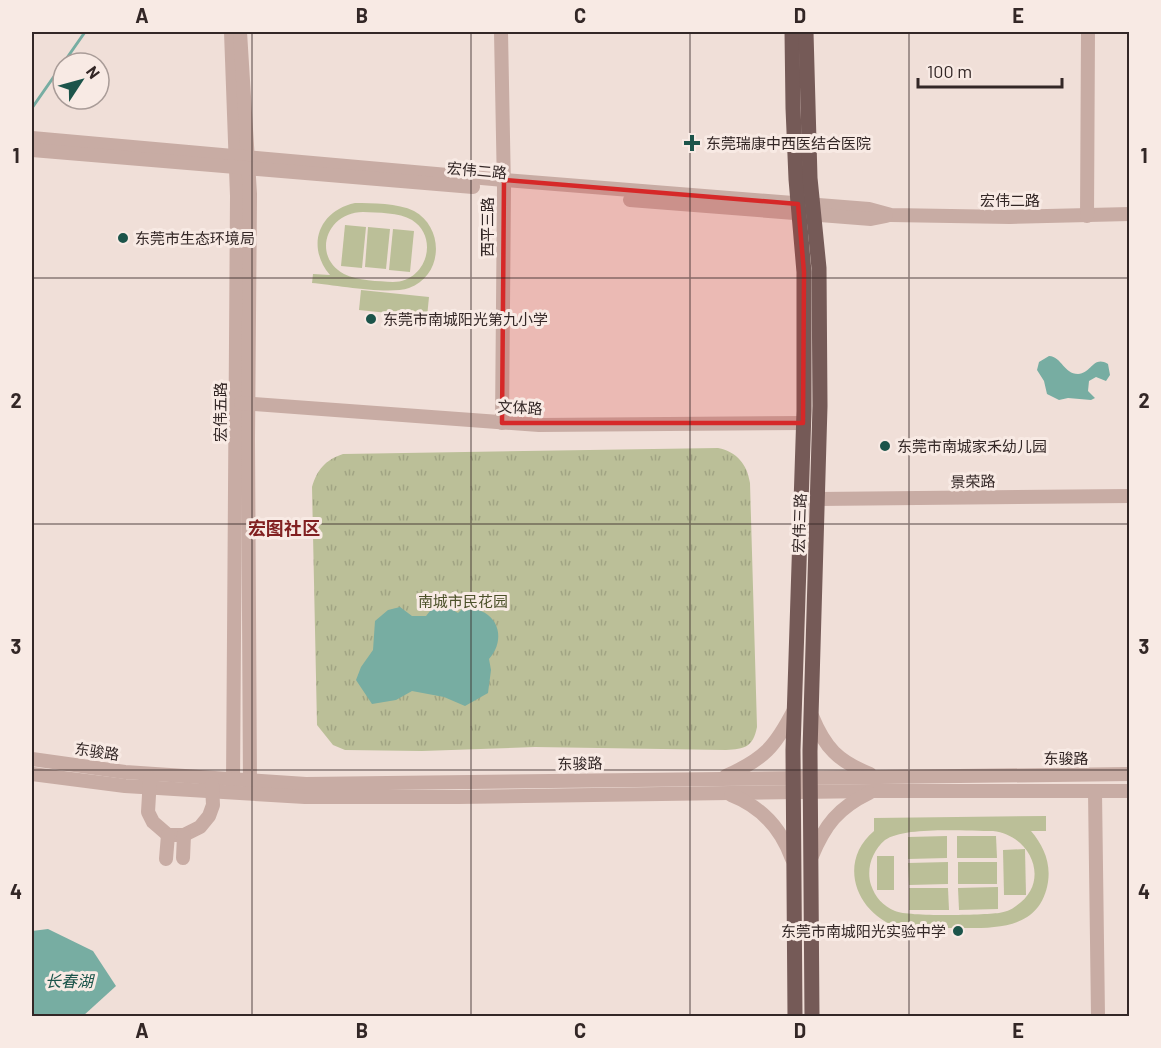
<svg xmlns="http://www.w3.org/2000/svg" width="1161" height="1048" font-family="Barlow,'Noto Sans SC',sans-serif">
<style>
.grass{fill:#bbbf98;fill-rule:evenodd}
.park{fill:url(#park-tufts)}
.water{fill:#77ada2}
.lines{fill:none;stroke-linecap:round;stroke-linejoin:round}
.stream{stroke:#77ada2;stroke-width:3}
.minor{stroke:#c8aca4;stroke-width:14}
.major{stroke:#755a57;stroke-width:15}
.marked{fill:#d62828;fill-opacity:0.2;stroke:#d62828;stroke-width:4.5;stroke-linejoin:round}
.grid{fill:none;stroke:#332726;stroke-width:1.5;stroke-opacity:0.55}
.poi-dot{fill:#1c544a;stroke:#f8eae4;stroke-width:2}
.labels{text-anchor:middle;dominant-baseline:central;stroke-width:6;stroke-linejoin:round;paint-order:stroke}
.poi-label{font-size:15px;fill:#332726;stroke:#f8eae4;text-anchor:start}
.street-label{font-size:15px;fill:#332726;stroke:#f8eae4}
.park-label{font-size:15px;fill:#4c512a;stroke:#f8eae4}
.water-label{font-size:16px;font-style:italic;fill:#1c544a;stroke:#f8eae4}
.quarter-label{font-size:18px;font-weight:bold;fill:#812021;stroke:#f8eae4}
.neatline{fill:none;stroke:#332726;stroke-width:2}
.grid-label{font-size:20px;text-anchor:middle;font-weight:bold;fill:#332726}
</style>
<defs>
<pattern id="park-tufts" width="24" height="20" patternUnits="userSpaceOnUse" patternTransform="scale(1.5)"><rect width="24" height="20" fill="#bbbf98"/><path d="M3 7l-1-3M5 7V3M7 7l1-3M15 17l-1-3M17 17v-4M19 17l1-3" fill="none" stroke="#a1a483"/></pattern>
</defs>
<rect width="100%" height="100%" fill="#f0dfd8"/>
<g class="grass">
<path d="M 355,203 C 372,203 398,203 414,211 C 445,228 443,276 409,288 C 388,295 336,285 312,283 L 313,274 L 330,275 C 306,247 318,211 355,203 ZM 363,212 C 378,213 399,212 412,220 C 440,238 426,282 393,282 C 379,281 357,281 344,274 C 311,256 327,212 363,212 Z"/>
<polygon points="345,225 366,227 362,268 341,266"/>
<polygon points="368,227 390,229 386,269 365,267"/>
<polygon points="393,229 414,231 410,272 389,270"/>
<polygon points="361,290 429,297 427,317 359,310"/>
<path d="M 1046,816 L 1046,831 L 1031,831 C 1043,845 1051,862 1048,882 C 1040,931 994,928 955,928 C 937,928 918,929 900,928 C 857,915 836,863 874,831 L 874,818 ZM 993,831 C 1031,835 1052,882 1016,906 C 1011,910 1005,912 999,913 C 982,915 909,917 895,911 C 883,906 875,897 871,885 C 866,869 872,851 885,840 C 904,826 967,831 993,831 Z"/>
<polygon points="947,836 947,858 908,859 908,837"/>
<polygon points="957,836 996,836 997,858 957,858"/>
<polygon points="1025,849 1026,895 1004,895 1003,850"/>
<rect x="877" y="856" width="17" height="34"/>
<polygon points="948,862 948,884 909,885 908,863"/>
<rect x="958" y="862" width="39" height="22"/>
<polygon points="998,887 998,909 959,910 958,888"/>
<polygon points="909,888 948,888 949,910 909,910"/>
</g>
<path class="park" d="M 718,448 C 737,452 747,464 750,483 L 757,727 C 753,747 745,749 726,750 L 535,747 L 422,751 L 345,750 L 333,745 L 317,725 L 312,487 C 317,470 325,460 343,454 Z"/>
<g class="water">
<path d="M 1049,356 C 1062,357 1064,374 1078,374 C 1092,373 1093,355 1108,364 L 1110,375 L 1106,381 L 1096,377 L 1089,381 L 1088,391 L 1095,398 L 1091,400 L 1068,398 L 1059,400 L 1047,394 L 1044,381 L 1037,370 L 1039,362 Z"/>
<path d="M 438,601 L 458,613 L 462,609 C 468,609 476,609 481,611 C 502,620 503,644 489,659 L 491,670 L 488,693 L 465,706 L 444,697 L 412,691 L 396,700 L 372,704 L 356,680 L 361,667 L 373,650 L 375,621 L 388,610 L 400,607 L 412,616 L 426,616 Z"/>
<polygon points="48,929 93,951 116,986 83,1016 32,1016 32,931"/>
</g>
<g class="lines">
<polyline class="stream" points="32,108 85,32"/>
<g class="minor">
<polyline points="231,32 237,196 233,785"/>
<polyline points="240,32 250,194 248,440 250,788"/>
<polyline points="501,32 504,189 502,423"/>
<polyline points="32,138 504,180 869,209 891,215 1010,217 1130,214"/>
<polyline points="32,150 473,187"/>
<polyline points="630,200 871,219 886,216"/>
<polyline points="1087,216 1088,32"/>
<polyline points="241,403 539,425 803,423"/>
<polyline points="818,499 1130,496"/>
<path d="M 812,716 C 825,748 838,761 870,774"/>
<polyline points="32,759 125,772 306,784 1130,774"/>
<polyline points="32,774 125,786 305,797 458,797 873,791 1130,791"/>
<path d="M 726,776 C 764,759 775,747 794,710"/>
<polyline points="150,778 148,812 153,822 168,835 184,835 200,827 209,816 213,805 212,784"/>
<polyline points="1095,792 1098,1016"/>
<path d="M 731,795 C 762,807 781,828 792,859"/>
<path d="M 812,856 C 825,825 838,808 869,793"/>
<polyline points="183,858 184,835"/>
<polyline points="166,859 168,835"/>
</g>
<g class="major">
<polyline points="792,32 793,108 796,179 804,272 804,411 793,750 795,1016"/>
<polyline points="806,32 810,178 819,268 820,406 810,751 812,1016"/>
</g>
</g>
<path class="marked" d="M 504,180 L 798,204 L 804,272 L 803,423 L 502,423 Z"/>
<path class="grid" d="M 252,32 L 252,1016M 471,32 L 471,1016M 690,32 L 690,1016M 909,32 L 909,1016M 32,278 L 1130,278M 32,524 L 1130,524M 32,770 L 1130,770"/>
<g class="poi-dot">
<path d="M689 134h6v6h6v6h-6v6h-6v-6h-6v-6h6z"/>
<circle cx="123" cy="238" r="6"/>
<circle cx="371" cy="319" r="6"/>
<circle cx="885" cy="446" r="6"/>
<circle cx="958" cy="931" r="6"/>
</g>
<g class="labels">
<g class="poi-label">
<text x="706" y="143">东莞瑞康中西医结合医院</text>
<text x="135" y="238">东莞市生态环境局</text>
<text x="383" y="319">东莞市南城阳光第九小学</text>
<text x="897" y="446">东莞市南城家禾幼儿园</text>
<text x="946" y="931" text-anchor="end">东莞市南城阳光实验中学</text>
</g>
<g class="street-label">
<text transform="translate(477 170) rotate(5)">宏伟二路</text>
<text x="1010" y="200">宏伟二路</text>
<text transform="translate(487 227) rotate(-90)">西平三路</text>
<text transform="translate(520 407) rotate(3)">文体路</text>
<text transform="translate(220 412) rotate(-90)">宏伟五路</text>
<text transform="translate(973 481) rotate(-1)">景荣路</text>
<text transform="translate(799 523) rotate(-88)">宏伟三路</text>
<text transform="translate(97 751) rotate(8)">东骏路</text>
<text x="1066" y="758">东骏路</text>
<text transform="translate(580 763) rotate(-1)">东骏路</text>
</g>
<g class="park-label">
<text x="463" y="601">南城市民花园</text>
</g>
<g class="water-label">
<text x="69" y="980">长春湖</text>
</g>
<g class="quarter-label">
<text x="284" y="528">宏图社区</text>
</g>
</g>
<rect width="1161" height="1048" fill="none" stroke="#f8eae4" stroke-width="66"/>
<g transform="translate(81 81) rotate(54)"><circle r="28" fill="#f8eae4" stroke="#a99c98" stroke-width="1.5"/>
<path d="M0-4.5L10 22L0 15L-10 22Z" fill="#1c544a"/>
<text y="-9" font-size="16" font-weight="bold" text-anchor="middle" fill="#332726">N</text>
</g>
<path d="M918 78v9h144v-9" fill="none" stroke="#332726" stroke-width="3"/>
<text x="927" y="78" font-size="18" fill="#332726" stroke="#f8eae4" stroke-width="4.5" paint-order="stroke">100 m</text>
<rect x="33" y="33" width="1095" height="982" class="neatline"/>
<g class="grid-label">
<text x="142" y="23">A</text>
<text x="362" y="23">B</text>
<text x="580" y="23">C</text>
<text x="800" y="23">D</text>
<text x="1018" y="23">E</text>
<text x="16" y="163">1</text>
<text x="1144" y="163">1</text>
<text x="16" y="408">2</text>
<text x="1144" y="408">2</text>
<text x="16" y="654">3</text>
<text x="1144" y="654">3</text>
<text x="16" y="899">4</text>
<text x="1144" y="899">4</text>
<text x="142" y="1038">A</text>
<text x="362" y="1038">B</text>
<text x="580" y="1038">C</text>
<text x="800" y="1038">D</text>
<text x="1018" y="1038">E</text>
</g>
</svg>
